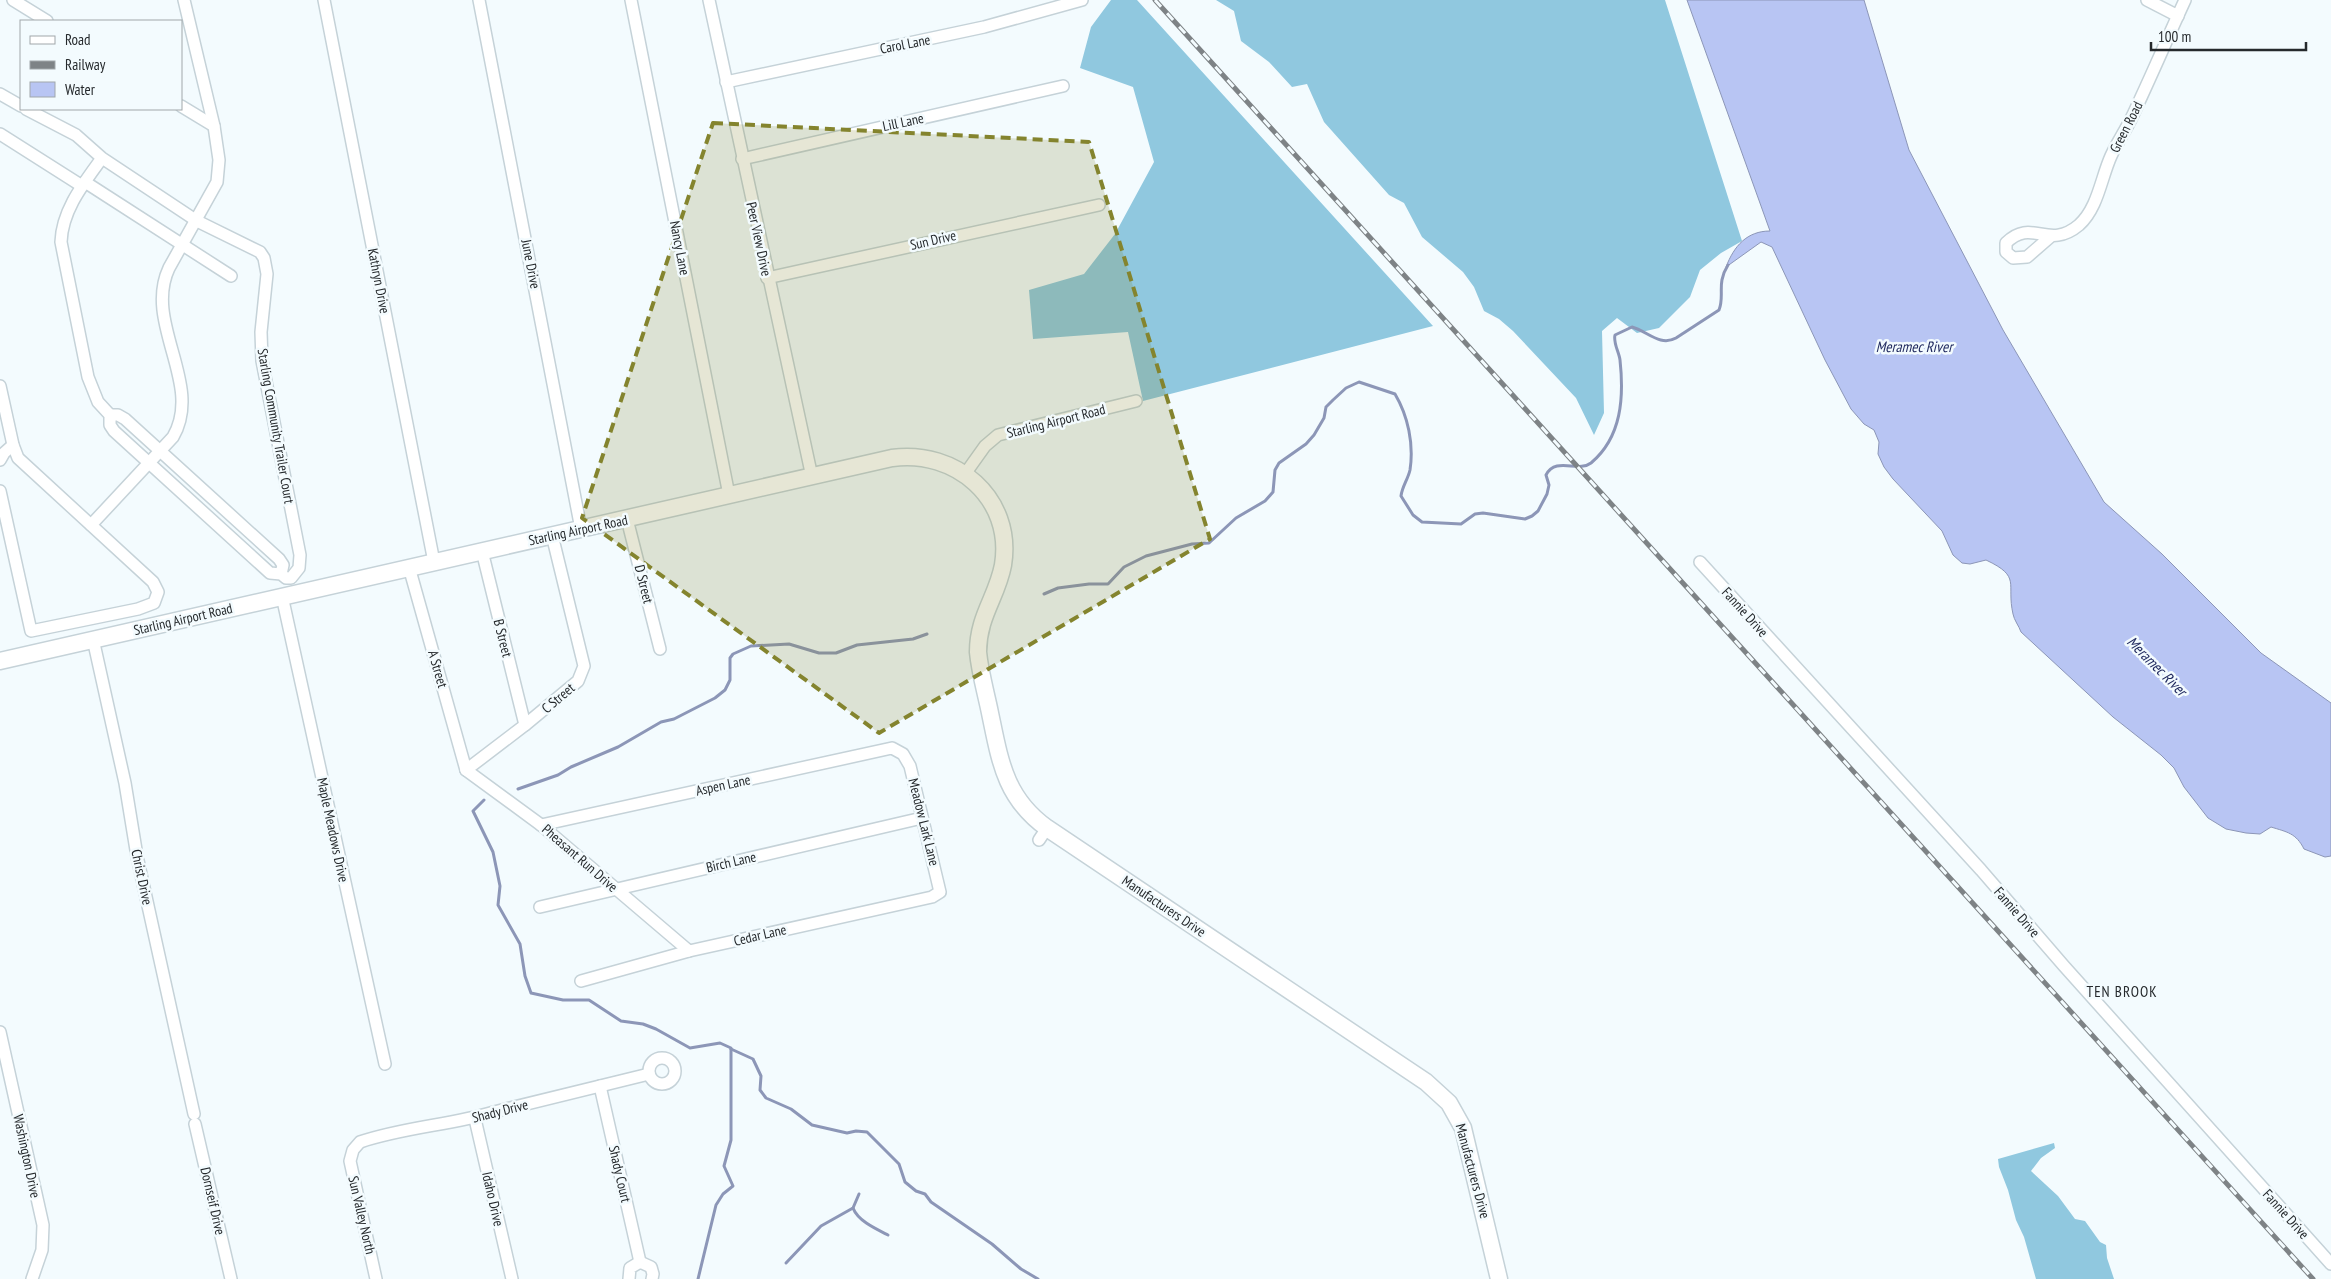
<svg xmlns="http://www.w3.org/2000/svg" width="2331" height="1279" font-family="'PT Sans Narrow',sans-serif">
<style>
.forest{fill:#90c8df}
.water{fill:#b8c5f3;stroke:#8c96b7}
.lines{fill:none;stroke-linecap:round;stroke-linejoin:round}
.stream{stroke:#8c96b7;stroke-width:3}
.street-casing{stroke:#c5d2d8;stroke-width:14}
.secondary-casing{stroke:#c5d2d8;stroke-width:19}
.street{stroke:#fff;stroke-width:11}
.secondary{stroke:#fff;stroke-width:16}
.rail-casing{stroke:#7e8386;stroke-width:5}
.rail{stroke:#f3fbfe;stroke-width:3;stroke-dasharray:9;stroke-linecap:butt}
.marked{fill:#84842e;fill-opacity:0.2;stroke:#84842e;stroke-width:4;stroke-dasharray:10 6;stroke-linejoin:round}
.labels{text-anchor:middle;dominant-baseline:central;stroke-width:5;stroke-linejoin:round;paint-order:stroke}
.street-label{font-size:14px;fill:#25292c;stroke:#f3fbfe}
.water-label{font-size:15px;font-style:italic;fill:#1e275d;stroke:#f3fbfe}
.neighbourhood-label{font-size:15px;letter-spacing:1px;fill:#25292c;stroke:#f3fbfe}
</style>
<rect width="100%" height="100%" fill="#f3fbfe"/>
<g class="forest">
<polygon points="1111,0 1137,0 1433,326 1143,401 1128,332 1033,339 1029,290 1084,274 1115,234 1154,162 1133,87 1080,68 1091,27"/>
<polygon points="1216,0 1665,0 1742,241 1721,253 1700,270 1690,297 1659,328 1637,333 1617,318 1602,331 1604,413 1594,435 1576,398 1513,331 1499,319 1484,311 1474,287 1463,272 1422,237 1404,203 1389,195 1324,122 1307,84 1292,87 1269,62 1241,41 1234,11"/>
<polygon points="2054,1143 2055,1148 2041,1158 2031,1171 2058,1196 2075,1219 2085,1221 2100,1242 2106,1245 2107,1258 2114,1279 2036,1279 2024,1237 2016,1220 2008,1190 1999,1167 1998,1159"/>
</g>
<path class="water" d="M 1687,0 L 1864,0 L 1909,150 L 2003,330 L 2104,502 L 2162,554 L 2261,653 L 2331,703 L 2331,856 L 2325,857 L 2304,849 C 2296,833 2287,832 2271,827 L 2260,834 L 2246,833 L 2226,829 L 2208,818 L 2184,787 L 2174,768 L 2161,755 L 2113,717 L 2021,632 C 2019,626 2014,620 2013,614 C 2006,583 2022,577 1986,560 L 1970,564 L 1962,563 L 1953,555 L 1942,531 L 1893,479 L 1884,467 L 1878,454 L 1879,442 L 1874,430 L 1864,424 L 1851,409 L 1825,360 L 1772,247 L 1761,242 L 1726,267 C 1734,246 1747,231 1770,231 Z"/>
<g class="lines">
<g class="stream">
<path d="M 1044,594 L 1058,588 L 1089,584 L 1108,584 L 1124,567 L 1146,556 L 1192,544 L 1209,543 L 1236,518 L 1265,501 L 1273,492 L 1275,470 L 1279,463 L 1306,444 L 1314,435 L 1324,418 L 1326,407 L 1333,400 L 1346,388 L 1359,382 L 1395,394 C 1408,416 1414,444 1410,470 C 1408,479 1402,487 1401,496 L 1413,515 L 1422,522 L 1461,524 L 1475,514 L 1483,513 L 1525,519 L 1532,516 L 1538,511 L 1547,494 L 1549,485 L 1546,475 C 1556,456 1578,473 1591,463 C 1622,437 1624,397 1620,360 C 1619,352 1613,343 1615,335 L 1632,327 C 1647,331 1660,347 1676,338 L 1719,310 C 1725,295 1716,284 1728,265"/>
<polyline points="518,789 558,775 571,767 618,747 661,722 674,719 715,698 725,690 730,680 730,658 733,654 751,646 789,644 819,653 836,653 857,645 913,639 927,634"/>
<polyline points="484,800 473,811 493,852 500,886 498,905 520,944 525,976 531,993 563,1000 589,1000 621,1021 643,1024 656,1029 690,1048 720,1043 731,1048 731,1140 724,1166 733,1186 723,1194 716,1205 698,1279"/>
<polyline points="731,1049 753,1059 761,1076 760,1090 766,1098 791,1109 812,1125 847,1133 856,1131 867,1132 899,1164 905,1182 916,1191 925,1194 931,1202 992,1244 1021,1269 1038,1279"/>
<path d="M 853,1208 C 858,1221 876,1229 888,1235"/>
<polyline points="786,1263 821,1226 853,1208 859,1194"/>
</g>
<defs>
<g id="street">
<polyline points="13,0 47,21"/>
<polyline points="324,0 434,562"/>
<polyline points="479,0 581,529"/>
<polyline points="631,0 729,495"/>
<polyline points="709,0 812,477"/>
<polyline points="2147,0 2178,16"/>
<polyline points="726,82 984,27 1082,0"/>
<polyline points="0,94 21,106"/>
<polyline points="181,106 214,126"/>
<path d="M 26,109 L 76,135 L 102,158 L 197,221 L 260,252 L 264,258 L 267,274 L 261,332 L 262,361 L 300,555 L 299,568 L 291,578 L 286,578 L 281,574 L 270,573 L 114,431 L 110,425 L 110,415 L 98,402 L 88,377 L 61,242 C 62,210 84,183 102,158"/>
<polyline points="0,134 82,186"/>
<polyline points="742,159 1063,86"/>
<polyline points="85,182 231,276"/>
<path d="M 2050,237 L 2027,257 L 2013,258 L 2006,252 L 2006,243 C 2032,217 2048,251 2079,225 C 2098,208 2101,178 2111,156 C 2117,143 2125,131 2131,119 C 2150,79 2167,39 2185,0"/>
<polyline points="767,278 1099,205"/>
<polyline points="0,386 13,445 18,458 153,582 158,592 154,603 138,609 31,631 0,491"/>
<polyline points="110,415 118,415 125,419 279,559 283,565 281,574"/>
<polyline points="0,460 4,453 13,445"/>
<polyline points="965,474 985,446 998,435 1136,401"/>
<polyline points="627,519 660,649"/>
<path d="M 91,525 L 173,437 C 204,384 143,323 169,268 L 217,182 L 219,160 L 214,126 L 184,0"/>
<polyline points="482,551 525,725"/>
<polyline points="1700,562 1981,870 2064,966 2331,1264"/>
<polyline points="409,567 466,770"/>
<polyline points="282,596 385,1064"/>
<polyline points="93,639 125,783 137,856 194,1114"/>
<polyline points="466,770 525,725 578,681 584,666 552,535"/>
<polyline points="466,770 541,825 689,951"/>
<polyline points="541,825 892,748 903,754 910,766 940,892 932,897 689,951 581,981"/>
<polyline points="1039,840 1047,828"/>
<polyline points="540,907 922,818"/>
<polyline points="0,1032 43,1225 42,1250 32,1279"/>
<circle cx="662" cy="1071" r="13"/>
<polyline points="600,1086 640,1262"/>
<polyline points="475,1119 512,1279"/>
<polyline points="195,1124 231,1279"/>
<path d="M 376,1279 L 350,1161 L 353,1150 L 360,1142 C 404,1127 451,1125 494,1112 L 649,1074"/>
<polyline points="629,1279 630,1268 640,1262 651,1267 653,1274 652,1279"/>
</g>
<path id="secondary" d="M 0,661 L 892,458 C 955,449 1014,498 1003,565 C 997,597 978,616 978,652 C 980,673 986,693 990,713 C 1000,761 1005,798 1047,828 L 1426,1082 L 1449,1103 L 1463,1128 L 1499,1279"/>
</defs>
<use href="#street" class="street-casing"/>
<use href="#secondary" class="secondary-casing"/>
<use href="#street" class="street"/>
<use href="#secondary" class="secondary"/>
<defs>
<polyline id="rail" points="1155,0 2313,1279"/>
</defs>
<use href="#rail" class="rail-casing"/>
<use href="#rail" class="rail"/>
</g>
<path class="marked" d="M 713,123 L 1089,142 L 1210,539 L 879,733 L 582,518 Z"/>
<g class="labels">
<g class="street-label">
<text transform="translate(905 44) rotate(-11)">Carol Lane</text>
<text transform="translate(903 122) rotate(-12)">Lill Lane</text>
<text transform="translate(2126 127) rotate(-63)">Green Road</text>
<text transform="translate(759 239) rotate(78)">Peer View Drive</text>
<text transform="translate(933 240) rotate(-13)">Sun Drive</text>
<text transform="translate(680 248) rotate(79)">Nancy Lane</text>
<text transform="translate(531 264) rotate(79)">June Drive</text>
<text transform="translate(379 281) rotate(79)">Kathryn Drive</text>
<text transform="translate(1056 421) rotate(-14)">Starling Airport Road</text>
<text transform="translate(276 426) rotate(80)">Starling Community Trailer Court</text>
<text transform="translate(578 530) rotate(-12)">Starling Airport Road</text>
<text transform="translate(644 584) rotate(76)">D Street</text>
<text transform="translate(1745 612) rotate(48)">Fannie Drive</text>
<text transform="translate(183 619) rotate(-13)">Starling Airport Road</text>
<text transform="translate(503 638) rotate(76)">B Street</text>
<text transform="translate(438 669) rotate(74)">A Street</text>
<text transform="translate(558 698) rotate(-40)">C Street</text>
<text transform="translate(723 785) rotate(-12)">Aspen Lane</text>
<text transform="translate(924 822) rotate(76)">Meadow Lark Lane</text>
<text transform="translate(333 830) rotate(78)">Maple Meadows Drive</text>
<text transform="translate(580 858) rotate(41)">Pheasant Run Drive</text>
<text transform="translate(731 862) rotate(-13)">Birch Lane</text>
<text transform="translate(142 877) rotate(78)">Christ Drive</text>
<text transform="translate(1164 906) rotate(34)">Manufacturers Drive</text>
<text transform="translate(2017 912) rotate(49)">Fannie Drive</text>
<text transform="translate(760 935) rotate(-13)">Cedar Lane</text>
<text transform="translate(500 1111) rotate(-14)">Shady Drive</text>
<text transform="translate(27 1156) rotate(78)">Washington Drive</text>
<text transform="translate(1473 1171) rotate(75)">Manufacturers Drive</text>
<text transform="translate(620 1174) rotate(77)">Shady Court</text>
<text transform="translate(493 1199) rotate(77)">Idaho Drive</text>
<text transform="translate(213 1201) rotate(77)">Dornseif Drive</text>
<text transform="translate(2286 1214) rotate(48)">Fannie Drive</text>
<text transform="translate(362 1215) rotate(77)">Sun Valley North</text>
</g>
<g class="water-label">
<text x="1914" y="346">Meramec River</text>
<text transform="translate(2157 666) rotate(45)">Meramec River</text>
</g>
<g class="neighbourhood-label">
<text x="2122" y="991">TEN BROOK</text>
</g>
</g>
<rect x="20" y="20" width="162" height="90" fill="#f3fbfe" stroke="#a1a7aa"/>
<rect x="30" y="36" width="25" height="8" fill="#ffffff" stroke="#a1a7aa"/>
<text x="65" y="45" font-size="15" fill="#25292c">Road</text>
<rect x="30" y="61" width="25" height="8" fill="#7e8386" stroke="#a1a7aa"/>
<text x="65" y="70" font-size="15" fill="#25292c">Railway</text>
<rect x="30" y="82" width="25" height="15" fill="#b8c5f3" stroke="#a1a7aa"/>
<text x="65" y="95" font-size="15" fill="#25292c">Water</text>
<path d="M2151 42v8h155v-8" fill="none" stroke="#25292c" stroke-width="2.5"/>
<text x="2158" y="42" font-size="15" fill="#25292c" stroke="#f3fbfe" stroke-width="4" paint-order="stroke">100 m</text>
</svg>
